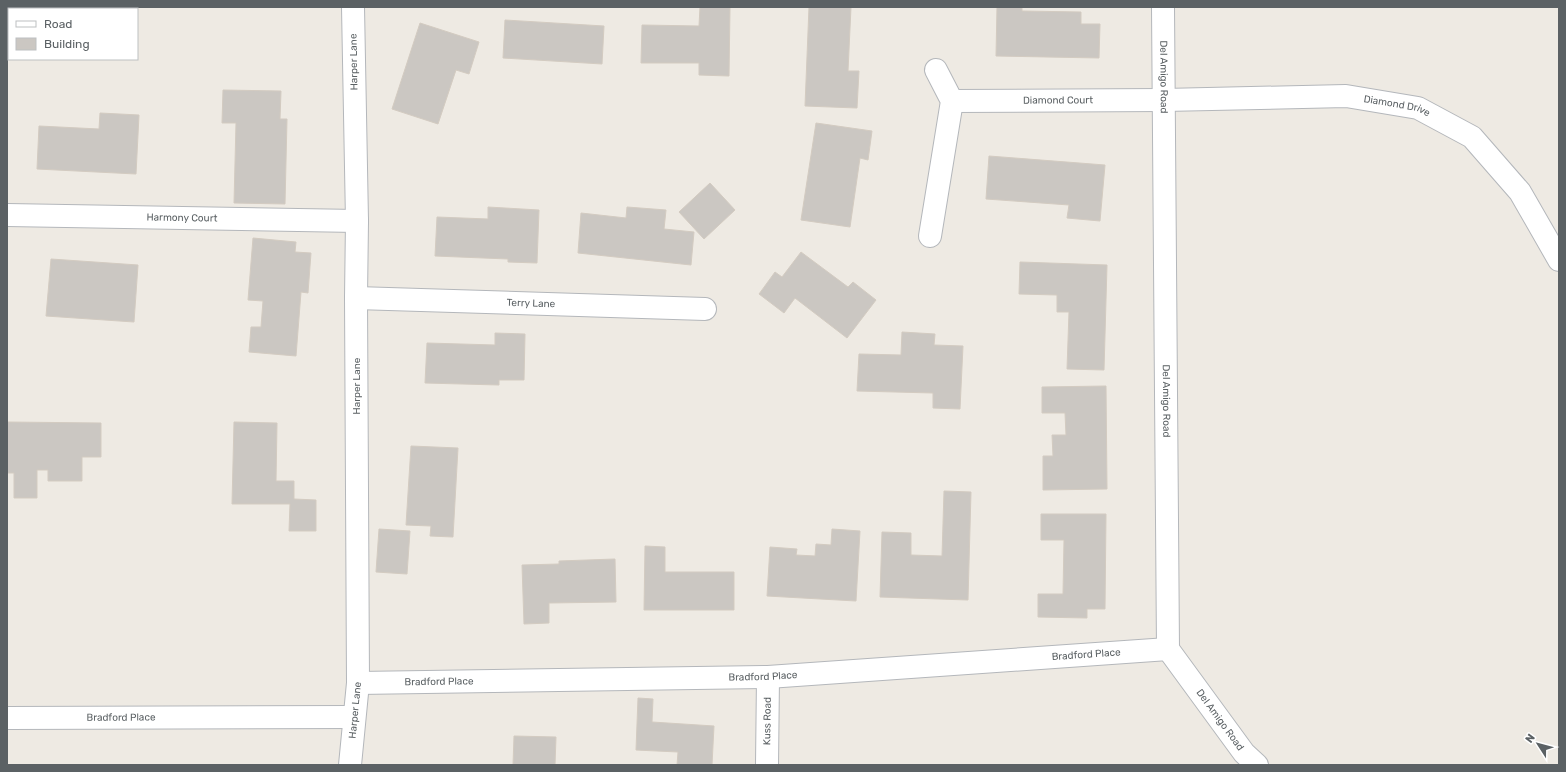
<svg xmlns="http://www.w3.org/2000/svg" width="1566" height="772" font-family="Rubik,sans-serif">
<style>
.building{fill:#cbc7c2;stroke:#d3cbc1}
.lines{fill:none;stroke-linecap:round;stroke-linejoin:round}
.minor-casing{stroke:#b4b7bb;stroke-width:24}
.minor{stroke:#fff;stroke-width:22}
.labels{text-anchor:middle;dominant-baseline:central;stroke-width:3;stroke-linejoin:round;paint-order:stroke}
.street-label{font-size:10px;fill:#5b6164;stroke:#fff}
</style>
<rect width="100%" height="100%" fill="#eeeae3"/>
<g class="building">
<polygon points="64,7 84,7 83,9 68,9"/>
<polygon points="700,7 730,7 729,76 699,75 699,63 641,63 642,25 699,26"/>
<polygon points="809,7 851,7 848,71 859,71 857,108 805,106"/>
<polygon points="997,7 1022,7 1022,11 1081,12 1081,24 1100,24 1099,58 996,56"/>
<polygon points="505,20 604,26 602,64 503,58"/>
<polygon points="420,23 479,42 469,74 456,70 438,124 392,109"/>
<polygon points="223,90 281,91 280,119 287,119 285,204 234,203 236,123 222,123"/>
<polygon points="100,113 139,115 136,174 37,169 39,126 99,129"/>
<polygon points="816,123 872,131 868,160 860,158 850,227 801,220"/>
<polygon points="989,156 1105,165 1100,221 1067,218 1069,205 986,199"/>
<polygon points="710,183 735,210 704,239 679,212"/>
<polygon points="488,207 539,210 537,263 508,262 508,259 435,256 437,217 488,219"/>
<polygon points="627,207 666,210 664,229 694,232 691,265 578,253 581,213 626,218"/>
<polygon points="253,238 296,242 295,252 311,253 308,293 301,292 296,356 249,352 251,327 261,327 263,301 248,300"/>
<polygon points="801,252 848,287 853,282 876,300 847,338 795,298 784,313 759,294 775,272 782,277"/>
<polygon points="51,259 138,265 134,322 46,316"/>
<polygon points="1020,262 1107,265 1104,370 1067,369 1069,312 1057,312 1057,295 1019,294"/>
<polygon points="902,332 935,334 934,345 963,346 960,409 933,408 933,393 857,391 859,354 901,355"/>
<polygon points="495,333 525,334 524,380 499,380 499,385 425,383 427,343 495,345"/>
<polygon points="1106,386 1107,489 1043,490 1043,456 1053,456 1052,435 1066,435 1065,413 1042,413 1042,387"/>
<polygon points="7,422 101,423 101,457 82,457 82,481 48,481 48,470 37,470 37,498 14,498 14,473 7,473"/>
<polygon points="234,422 277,423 276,481 294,481 294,499 316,500 316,531 289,531 290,504 232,504"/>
<polygon points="411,446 458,448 453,537 430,536 431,526 406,525"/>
<polygon points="944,491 971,492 968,600 880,597 882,532 911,533 911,555 942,556"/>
<polygon points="1041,514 1106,514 1105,609 1087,609 1087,618 1038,617 1038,594 1063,594 1064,540 1041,540"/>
<polygon points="379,529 410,531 407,574 376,572"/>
<polygon points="832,529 860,531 856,601 767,596 770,547 797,549 796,555 815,556 816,544 831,545"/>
<polygon points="645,546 665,547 665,572 734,572 734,610 644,610"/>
<polygon points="615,559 616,602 549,603 549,623 524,624 522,565 559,564 559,561"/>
<polygon points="638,698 653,699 652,722 714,726 712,765 677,765 678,752 636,750"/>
<polygon points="514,736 556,737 555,765 513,765"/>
</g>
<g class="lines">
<defs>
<g id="minor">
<path id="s1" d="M 1163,7 L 1168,649 L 1244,753 L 1257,765"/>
<path id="s2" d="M 952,101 L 1164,100 L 1346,96 L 1418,108 L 1472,137 L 1520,192 L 1559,260"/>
<path id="s3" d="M 7,215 L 357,221"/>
<polyline points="930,236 952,101 936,70"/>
<path id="s4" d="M 356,298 L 705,309"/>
<path id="s5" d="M 358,683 L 768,677 L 1168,649"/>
<path id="s6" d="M 7,718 L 354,717"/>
<path id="s7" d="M 350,765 L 358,683 L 356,298 L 357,221 L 353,7"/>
<path id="s8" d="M 767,765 L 768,677"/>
</g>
</defs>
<use href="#minor" class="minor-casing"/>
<use href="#minor" class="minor"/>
</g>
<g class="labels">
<g class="street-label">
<text transform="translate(354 62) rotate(-91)">Harper Lane</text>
<text stroke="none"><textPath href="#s1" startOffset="70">Del Amigo Road</textPath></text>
<text stroke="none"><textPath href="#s2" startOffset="106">Diamond Court</textPath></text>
<text stroke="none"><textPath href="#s2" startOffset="446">Diamond Drive</textPath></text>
<text stroke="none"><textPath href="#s3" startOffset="175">Harmony Court</textPath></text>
<text stroke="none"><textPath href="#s4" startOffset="175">Terry Lane</textPath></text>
<text transform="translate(357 386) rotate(-90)">Harper Lane</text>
<text stroke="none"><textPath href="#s1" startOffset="394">Del Amigo Road</textPath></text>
<text stroke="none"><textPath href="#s5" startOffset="729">Bradford Place</textPath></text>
<text stroke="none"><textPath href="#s5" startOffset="405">Bradford Place</textPath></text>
<text stroke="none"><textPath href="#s5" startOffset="81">Bradford Place</textPath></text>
<text stroke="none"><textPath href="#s7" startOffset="55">Harper Lane</textPath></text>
<text stroke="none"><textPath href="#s6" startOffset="114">Bradford Place</textPath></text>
<text stroke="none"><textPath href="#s1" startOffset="730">Del Amigo Road</textPath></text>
<text stroke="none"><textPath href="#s8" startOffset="44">Kuss Road</textPath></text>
</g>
</g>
<rect width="1566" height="772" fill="none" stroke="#5b6164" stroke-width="16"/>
<rect x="8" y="8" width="130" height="52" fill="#ffffff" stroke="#bdc0c1"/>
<rect x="16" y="21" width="20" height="6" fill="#ffffff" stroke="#bdc0c1"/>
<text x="44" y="28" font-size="12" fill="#5b6164">Road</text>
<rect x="16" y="38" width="20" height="12" fill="#cbc7c2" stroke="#bdc0c1"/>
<text x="44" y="48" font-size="12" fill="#5b6164">Building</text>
<g transform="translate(1538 744) rotate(306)" stroke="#ffffff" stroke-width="3" paint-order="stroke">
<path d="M0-3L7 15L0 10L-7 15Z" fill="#5b6164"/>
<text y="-6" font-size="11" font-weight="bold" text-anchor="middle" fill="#5b6164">N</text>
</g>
</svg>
